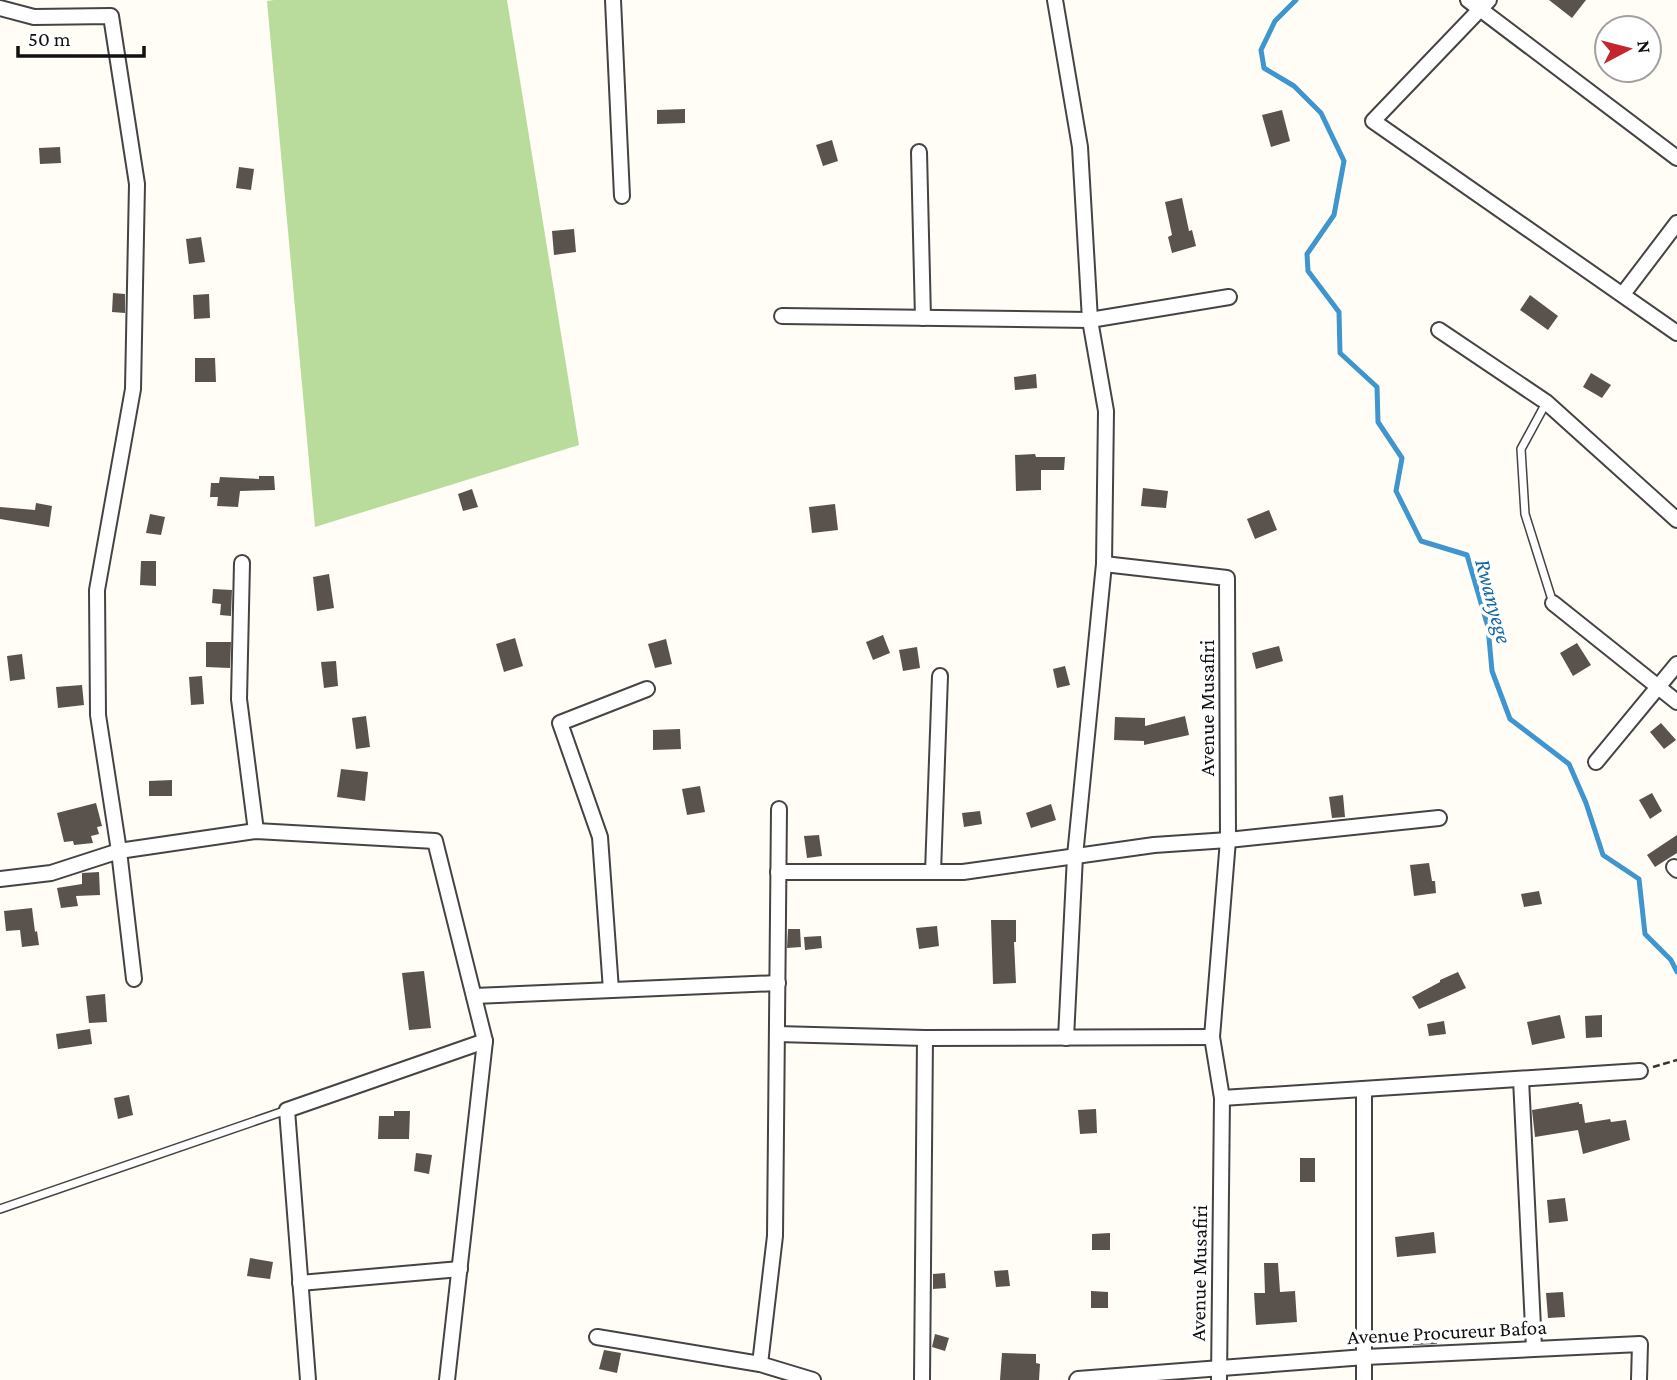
<svg xmlns="http://www.w3.org/2000/svg" width="1677" height="1380" font-family="'Crimson Pro',serif">
<style>
.forest{fill:#b9dc9c}
.lines{fill:none;stroke-linecap:round;stroke-linejoin:round}
.stream{stroke:#3f96cf;stroke-width:5}
.building{fill:#5a524d}
.service-casing{stroke:#444;stroke-width:10}
.minor-casing{stroke:#444;stroke-width:18}
.path{stroke:#333;stroke-width:2.5;stroke-dasharray:7 3.5;stroke-linecap:butt}
.service{stroke:#fff;stroke-width:7}
.minor{stroke:#fff;stroke-width:14}
.labels{text-anchor:middle;dominant-baseline:central;stroke-width:7;stroke-linejoin:round;paint-order:stroke}
.street-label{font-size:21px;fill:#111;stroke:#fff}
.water-label{font-size:23px;font-style:italic;fill:#1768a6;stroke:#fff}
</style>
<rect width="100%" height="100%" fill="#fffdf5"/>
<polygon class="forest" points="274,0 507,0 579,445 315,527 267,1"/>
<g class="lines">
<polyline class="stream" points="1296,0 1275,21 1261,50 1264,68 1294,86 1321,113 1344,161 1334,215 1307,254 1308,271 1339,312 1340,353 1377,387 1378,422 1402,458 1396,491 1421,541 1467,555 1488,627 1492,671 1510,719 1569,764 1586,803 1603,855 1639,879 1645,934 1671,960 1677,972"/>
</g>
<g class="building">
<polygon points="1549,0 1586,0 1572,18"/>
<polygon points="685,109 685,123 657,124 657,110"/>
<polygon points="1282,110 1290,141 1271,147 1262,115"/>
<polygon points="832,140 838,161 823,166 816,145"/>
<polygon points="60,147 61,163 40,164 39,148"/>
<polygon points="239,167 254,169 251,190 236,188"/>
<polygon points="1182,198 1189,231 1192,230 1196,246 1172,253 1168,237 1172,235 1165,202"/>
<polygon points="574,229 576,252 554,255 552,231"/>
<polygon points="201,237 205,262 189,264 186,239"/>
<polygon points="113,293 125,294 125,313 112,312"/>
<polygon points="209,294 210,318 194,319 193,295"/>
<polygon points="1530,295 1558,316 1548,330 1520,310"/>
<polygon points="195,358 215,358 216,382 195,382"/>
<polygon points="1591,373 1611,385 1602,398 1583,387"/>
<polygon points="1036,374 1037,388 1015,390 1014,377"/>
<polygon points="1035,454 1036,457 1065,457 1064,470 1041,470 1041,490 1016,491 1015,455"/>
<polygon points="259,476 274,476 275,490 240,491 238,507 217,506 218,497 210,497 211,483 219,483 220,477 259,479"/>
<polygon points="1143,488 1168,491 1166,508 1141,506"/>
<polygon points="472,489 478,507 463,511 458,494"/>
<polygon points="36,503 52,506 49,527 0,519 0,507 35,510"/>
<polygon points="835,504 838,530 812,533 809,507"/>
<polygon points="1269,510 1277,530 1255,539 1247,519"/>
<polygon points="150,514 165,517 161,535 146,533"/>
<polygon points="141,561 156,561 156,586 140,585"/>
<polygon points="329,574 334,608 317,611 313,577"/>
<polygon points="213,589 232,590 231,616 220,615 221,604 212,603"/>
<polygon points="883,635 890,653 873,660 866,642"/>
<polygon points="515,638 523,666 504,672 496,644"/>
<polygon points="666,639 672,664 655,668 648,644"/>
<polygon points="206,642 231,642 230,668 206,667"/>
<polygon points="1577,643 1591,665 1573,676 1560,653"/>
<polygon points="1279,646 1283,661 1256,669 1252,653"/>
<polygon points="917,647 920,668 903,671 899,650"/>
<polygon points="22,654 25,679 10,681 7,656"/>
<polygon points="336,661 338,686 324,688 321,662"/>
<polygon points="1065,666 1070,685 1057,688 1053,669"/>
<polygon points="202,676 204,704 191,705 189,677"/>
<polygon points="82,685 84,705 58,708 56,687"/>
<polygon points="366,716 370,747 356,749 352,718"/>
<polygon points="1185,716 1189,735 1144,745 1144,741 1114,740 1115,717 1145,718 1145,726"/>
<polygon points="1661,723 1676,740 1664,749 1650,732"/>
<polygon points="680,729 681,749 653,750 653,730"/>
<polygon points="341,769 368,772 365,801 337,797"/>
<polygon points="172,780 172,796 149,796 149,781"/>
<polygon points="700,786 705,812 687,815 682,789"/>
<polygon points="1652,793 1662,811 1650,819 1639,800"/>
<polygon points="1343,795 1345,817 1332,818 1329,797"/>
<polygon points="96,803 102,826 97,827 99,834 91,836 93,843 74,845 73,841 64,842 57,813"/>
<polygon points="1051,804 1056,820 1031,828 1026,813"/>
<polygon points="980,811 982,824 964,827 962,813"/>
<polygon points="819,835 822,856 807,858 804,836"/>
<polygon points="1677,835 1677,853 1655,867 1647,855"/>
<polygon points="1429,863 1432,881 1435,881 1436,893 1414,896 1410,865"/>
<polygon points="99,872 100,895 76,896 78,906 61,908 57,888 82,884 82,873"/>
<polygon points="1539,891 1542,904 1524,907 1521,894"/>
<polygon points="32,908 35,932 37,931 39,945 22,947 20,930 6,931 4,911"/>
<polygon points="991,920 1016,920 1016,942 1014,942 1016,983 993,984"/>
<polygon points="937,926 939,946 919,949 916,928"/>
<polygon points="788,929 800,929 801,947 787,948"/>
<polygon points="821,936 822,948 805,950 804,937"/>
<polygon points="424,971 431,1028 409,1030 402,973"/>
<polygon points="1458,972 1466,988 1419,1009 1412,997 1440,982 1440,980"/>
<polygon points="105,994 107,1022 89,1023 86,996"/>
<polygon points="1560,1015 1565,1038 1532,1045 1527,1022"/>
<polygon points="1602,1015 1602,1037 1586,1038 1585,1016"/>
<polygon points="1444,1021 1446,1034 1429,1036 1427,1024"/>
<polygon points="90,1029 92,1044 58,1049 56,1034"/>
<polygon points="129,1095 133,1115 118,1119 114,1098"/>
<polygon points="1579,1102 1579,1104 1582,1104 1585,1123 1610,1119 1611,1122 1626,1120 1630,1140 1583,1154 1578,1130 1535,1137 1532,1110"/>
<polygon points="1096,1109 1097,1133 1080,1134 1078,1110"/>
<polygon points="394,1111 410,1111 409,1139 378,1139 379,1116 394,1116"/>
<polygon points="416,1153 432,1155 429,1174 414,1171"/>
<rect x="1300" y="1158" width="15" height="24"/>
<polygon points="1565,1198 1568,1221 1549,1223 1547,1200"/>
<polygon points="1434,1232 1436,1253 1397,1257 1395,1237"/>
<polygon points="1110,1233 1110,1250 1092,1250 1092,1234"/>
<polygon points="250,1258 273,1262 270,1279 247,1276"/>
<polygon points="1264,1263 1278,1263 1280,1292 1295,1291 1297,1322 1256,1325 1254,1293 1265,1293"/>
<polygon points="1008,1270 1010,1286 996,1287 994,1271"/>
<polygon points="945,1273 946,1288 933,1289 933,1274"/>
<polygon points="1091,1291 1108,1292 1108,1308 1091,1308"/>
<polygon points="1563,1292 1565,1317 1548,1318 1546,1293"/>
<polygon points="1436,1331 1437,1344 1413,1345 1412,1332"/>
<polygon points="935,1334 949,1338 945,1351 932,1347"/>
<polygon points="604,1350 621,1353 617,1373 599,1369"/>
<polygon points="1002,1353 1036,1354 1036,1363 1040,1364 1039,1380 1000,1380"/>
</g>
<g class="lines">
<defs>
<g id="service">
<polyline points="1546,403 1521,449 1525,514 1553,603"/>
<polyline points="0,1209 287,1110"/>
</g>
<g id="minor">
<polyline points="613,0 622,196"/>
<polyline points="1055,0 1080,147 1090,320 1106,411 1104,564 1227,578 1228,840 1212,1037 1222,1098 1219,1380"/>
<polyline points="1468,0 1677,158"/>
<polyline points="1489,0 1373,121 1677,333"/>
<polyline points="0,8 34,17 111,16 137,184 133,389 97,590 98,715 119,851 134,979"/>
<polyline points="919,152 923,318"/>
<polyline points="1623,294 1677,223"/>
<polyline points="782,316 1090,320 1229,297"/>
<polyline points="1439,330 1546,402 1677,520"/>
<polyline points="242,563 239,699 256,831"/>
<polyline points="1553,603 1677,702"/>
<polyline points="1596,762 1677,664"/>
<polyline points="1674,867 1677,870"/>
<polyline points="778,872 963,872 1154,845 1228,840 1439,818"/>
<polyline points="933,872 940,676"/>
<polyline points="0,879 51,873 119,851 256,831 435,841 485,1041 447,1380"/>
<polyline points="611,990 600,837 560,723 647,689"/>
<polyline points="474,996 778,983"/>
<polyline points="777,1034 925,1038 1212,1037"/>
<polyline points="1066,1038 1075,856 1104,564"/>
<polyline points="1521,1079 1534,1348"/>
<polyline points="1364,1089 1364,1380"/>
<polyline points="1222,1098 1640,1071"/>
<polyline points="300,1283 460,1269"/>
<polyline points="597,1337 760,1364 813,1380"/>
<polyline points="760,1364 775,1236 779,809"/>
<polyline points="308,1380 287,1110 485,1041"/>
<polyline points="922,1380 925,1038"/>
<polyline points="1077,1380 1078,1379 1365,1357 1640,1344 1639,1380"/>
</g>
</defs>
<use href="#service" class="service-casing"/>
<use href="#minor" class="minor-casing"/>
<polyline class="path" points="1653,1067 1677,1060"/>
<use href="#service" class="service"/>
<use href="#minor" class="minor"/>
</g>
<g class="labels">
<g class="street-label">
<text transform="translate(1207 708) rotate(-90)">Avenue Musafiri</text>
<text transform="translate(1199 1273) rotate(-89)">Avenue Musafiri</text>
<text transform="translate(1447 1332) rotate(-3)">Avenue Procureur Bafoa</text>
</g>
<g class="water-label">
<text transform="translate(1494 601) rotate(75)">Rwanyege</text>
</g>
</g>
<g transform="translate(1628 49) rotate(83)"><circle r="33" fill="#ffffff" stroke="#a0a0a0" stroke-width="2"/>
<path d="M0-5L12 26L0 18L-12 26Z" fill="#c4262e"/>
<text y="-10" font-size="19" font-weight="bold" text-anchor="middle" fill="#111111">N</text>
</g>
<path d="M18 46v10h126v-10" fill="none" stroke="#111111" stroke-width="3.5"/>
<text x="28" y="46" font-size="21" fill="#111111" stroke="#ffffff" stroke-width="5" paint-order="stroke">50 m</text>
</svg>
